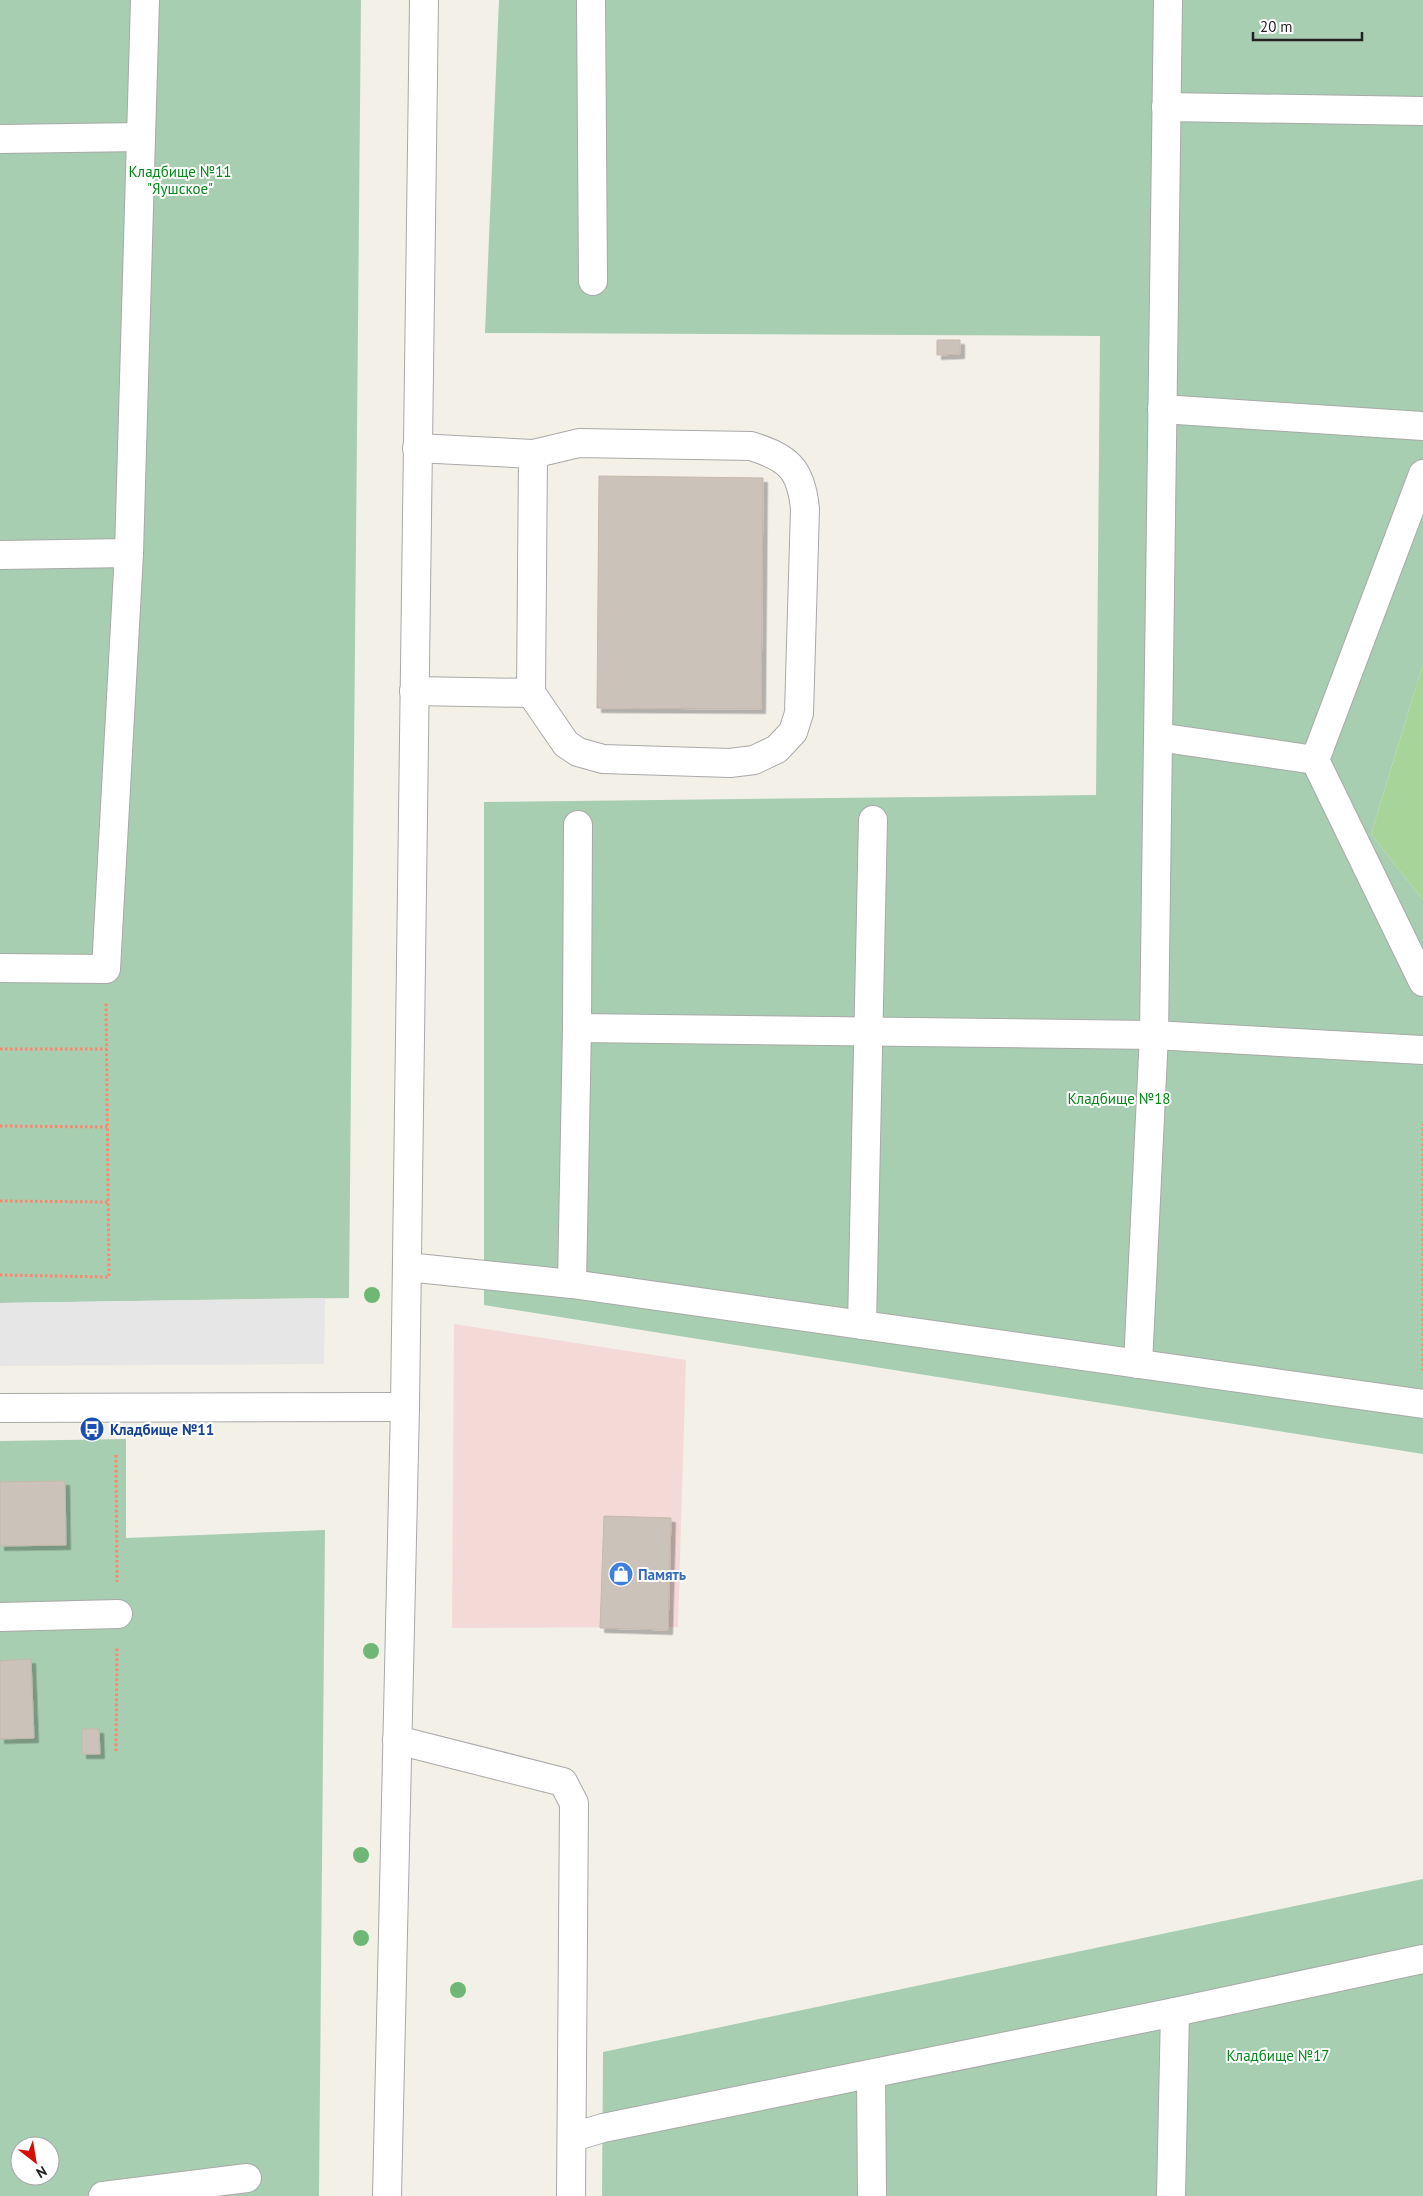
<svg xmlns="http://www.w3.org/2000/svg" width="1423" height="2196" font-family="'PT Sans',sans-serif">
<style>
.commercial{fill:#f4dad7}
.forest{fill:#a7d599}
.cemetery{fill:#a7ceb0;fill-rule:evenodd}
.parking{fill:#e6e6e6}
.building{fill:#cbc3ba;stroke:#c6b8a9;filter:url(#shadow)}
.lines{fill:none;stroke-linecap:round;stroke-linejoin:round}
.minor-casing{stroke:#a9a9a9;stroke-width:30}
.path{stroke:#ff866d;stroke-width:3;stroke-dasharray:2.5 2.5;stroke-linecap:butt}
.minor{stroke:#fff;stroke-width:28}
.tree{fill:#6fb775}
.labels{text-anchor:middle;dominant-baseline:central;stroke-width:4;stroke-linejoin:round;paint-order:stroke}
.park-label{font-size:15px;fill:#038817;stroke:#fff}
.transit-label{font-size:15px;font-weight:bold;fill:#164399;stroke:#fff;text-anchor:start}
.shop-label{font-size:15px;font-weight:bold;fill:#366cbe;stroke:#fff;text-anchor:start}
</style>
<defs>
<filter id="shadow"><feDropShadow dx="4.5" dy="4.5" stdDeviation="0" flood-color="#0004"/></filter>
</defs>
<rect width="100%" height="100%" fill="#f3f0e8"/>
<polygon class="commercial" points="454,1324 686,1360 678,1627 452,1628"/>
<polygon class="forest" points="1423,664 1423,900 1371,834"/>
<g class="cemetery">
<polygon points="0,0 361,0 349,1298 0,1303"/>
<polygon points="499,0 1423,0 1423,664 1371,834 1423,900 1423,1454 484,1305 484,802 1096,795 1100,336 485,333"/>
<path d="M 126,1439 L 126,1538 L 325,1530 L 319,2196 L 0,2196 L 0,1441 ZM 20,2146 L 50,2146 L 50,2176 L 20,2176 Z"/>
<polygon points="1423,1879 1423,2196 602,2196 603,2052"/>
</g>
<polygon class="parking" points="325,1298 324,1364 0,1366 0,1303"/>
<g class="building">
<polygon points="937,340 960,340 960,354 937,355"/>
<polygon points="599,476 763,478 761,709 597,708"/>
<polygon points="65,1481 66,1545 0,1546 0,1482"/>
<polygon points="604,1516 671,1518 668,1630 600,1628"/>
<polygon points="31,1659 34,1738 0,1739 0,1661"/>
<polygon points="82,1729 99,1729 100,1754 82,1754"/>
</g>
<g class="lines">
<defs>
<g id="minor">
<polyline points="591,0 593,281"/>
<polyline points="1166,107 1423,111"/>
<polyline points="0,139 141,137"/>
<polyline points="1162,409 1423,426"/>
<polyline points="0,555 129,553 145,0"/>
<polyline points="414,691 531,693 533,454 417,448"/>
<path d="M 531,693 L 566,744 L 578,752 L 603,759 L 730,763 L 754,760 L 777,749 L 793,732 L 799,713 L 805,509 C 801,468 788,458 751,446 L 579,443 L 533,454"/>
<polyline points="1158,737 1315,760 1423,474"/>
<polyline points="1315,760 1423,982"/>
<polyline points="0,968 106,969 129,553"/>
<polyline points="577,1028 1154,1035 1423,1050"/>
<polyline points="407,1267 572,1284 1423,1404"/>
<polyline points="572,1284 577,1028 578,825"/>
<polyline points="862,1325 873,820"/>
<polyline points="1138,1364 1154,1035 1168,0"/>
<polyline points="0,1408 405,1407"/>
<polyline points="0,1617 118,1614"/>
<polyline points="397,1740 563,1782 574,1803 571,2196"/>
<polyline points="871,2074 872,2196"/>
<polyline points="573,2137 603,2128 1175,2012 1423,1959"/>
<polyline points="103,2196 247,2178"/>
<polyline points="387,2196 405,1407 424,0"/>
<polyline points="1171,2196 1175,2012"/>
</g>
</defs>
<use href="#minor" class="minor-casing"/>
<g class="path">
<polyline points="0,1049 107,1049"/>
<polyline points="0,1126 107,1127"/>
<polyline points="0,1201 108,1202"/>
<polyline points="0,1275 109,1277 106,1002"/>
<polyline points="1423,1371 1423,1122"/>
<polyline points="116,1455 117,1582"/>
<polyline points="116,1751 117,1646"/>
</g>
<use href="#minor" class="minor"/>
</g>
<g class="tree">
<circle cx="372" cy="1295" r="8"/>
<circle cx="371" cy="1651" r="8"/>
<circle cx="361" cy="1855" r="8"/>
<circle cx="361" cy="1938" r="8"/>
<circle cx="458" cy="1990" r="8"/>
</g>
<defs>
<symbol id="bus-disc" viewBox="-11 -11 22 22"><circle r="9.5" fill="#1a4fb4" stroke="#fff"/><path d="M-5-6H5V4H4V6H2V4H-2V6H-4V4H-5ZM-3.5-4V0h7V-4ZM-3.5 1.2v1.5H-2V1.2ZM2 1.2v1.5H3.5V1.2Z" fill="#fff"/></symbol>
<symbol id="shop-disc" viewBox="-11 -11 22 22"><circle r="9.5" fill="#3f7fe0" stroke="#fff"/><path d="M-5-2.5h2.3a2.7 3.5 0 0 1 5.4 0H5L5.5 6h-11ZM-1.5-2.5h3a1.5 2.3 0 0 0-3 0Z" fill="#fff"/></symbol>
</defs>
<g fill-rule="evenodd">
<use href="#bus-disc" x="78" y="1415" width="28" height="28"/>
<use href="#shop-disc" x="607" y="1560" width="28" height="28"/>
</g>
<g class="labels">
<g class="park-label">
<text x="180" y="171">Кладбище №11<tspan x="180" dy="17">"Яушское"</tspan></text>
<text x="1119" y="1098">Кладбище №18</text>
<text x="1278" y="2055">Кладбище №17</text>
</g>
<g class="transit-label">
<text x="110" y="1429">Кладбище №11</text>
</g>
<g class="shop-label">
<text x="638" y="1574">Память</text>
</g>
</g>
<g transform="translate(35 2161) rotate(149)"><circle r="24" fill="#ffffff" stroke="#a7a7a7"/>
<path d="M0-4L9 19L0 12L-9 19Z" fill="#d40f00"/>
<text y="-8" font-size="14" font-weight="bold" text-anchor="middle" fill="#222222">N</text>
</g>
<path d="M1253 32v8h109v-8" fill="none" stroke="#222222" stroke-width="2.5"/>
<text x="1260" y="32" font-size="15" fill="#222222" stroke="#ffffff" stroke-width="4" paint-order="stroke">20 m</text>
</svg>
